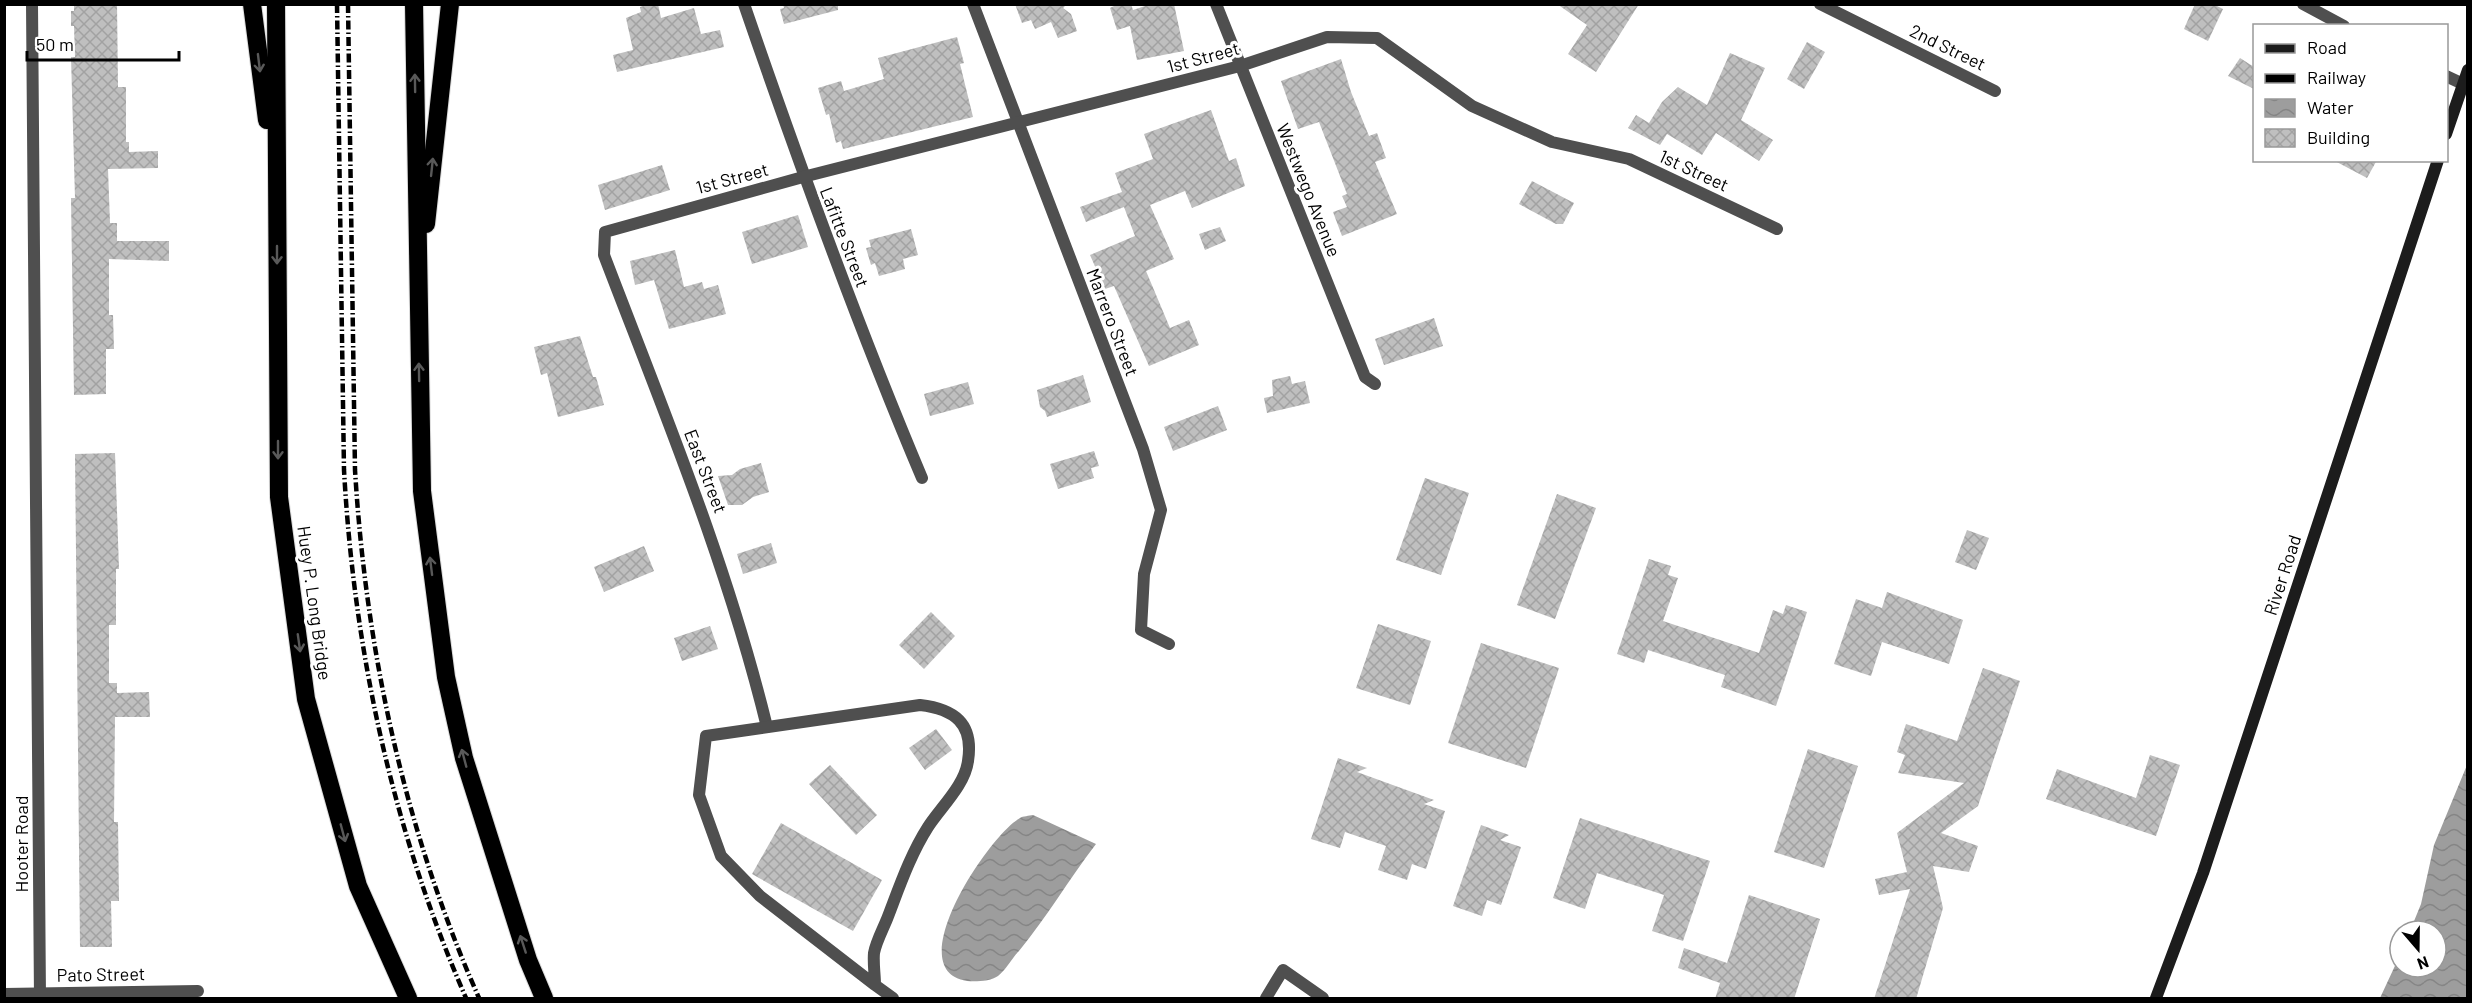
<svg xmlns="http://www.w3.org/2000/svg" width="2472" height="1003" font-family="Barlow,sans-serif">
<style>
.water{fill:url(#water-waves)}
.building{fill:url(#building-cross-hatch)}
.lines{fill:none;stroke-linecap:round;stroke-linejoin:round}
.highway-casing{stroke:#dbdbdb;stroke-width:20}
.street{stroke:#4f4f4f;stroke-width:12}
.secondary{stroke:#1c1c1c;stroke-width:12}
.highway{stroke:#000;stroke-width:18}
.rail{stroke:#000;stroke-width:4.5;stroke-dasharray:9 3 1.5 3;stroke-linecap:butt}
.oneway{stroke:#595959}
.labels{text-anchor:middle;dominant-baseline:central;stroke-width:6;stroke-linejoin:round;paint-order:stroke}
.street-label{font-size:18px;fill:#000;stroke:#fff}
</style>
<defs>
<pattern id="water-waves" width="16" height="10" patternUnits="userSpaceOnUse" patternTransform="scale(1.5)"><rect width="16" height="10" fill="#9d9d9d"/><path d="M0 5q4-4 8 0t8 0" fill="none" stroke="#858585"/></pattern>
<pattern id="building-cross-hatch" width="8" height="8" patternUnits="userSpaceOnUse" patternTransform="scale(1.5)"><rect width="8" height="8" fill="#bfbfbf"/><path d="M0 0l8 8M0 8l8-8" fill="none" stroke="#a2a2a2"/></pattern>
</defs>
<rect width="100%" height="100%" fill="#fff"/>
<g class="water">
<polygon points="2467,765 2467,998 2380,998 2400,955 2400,967 2436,967 2436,931 2410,931 2421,904 2434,845"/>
<path d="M 1033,815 L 1096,844 C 1069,879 1047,917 1019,951 C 1012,958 1006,970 998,976 C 991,981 976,982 967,981 C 898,971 989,835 1020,818 C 1023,816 1029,816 1033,815 Z"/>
</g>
<g class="building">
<polygon points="74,4 117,4 118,87 126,87 126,142 129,142 129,152 158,151 158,168 108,169 110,223 117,223 117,241 169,241 169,261 109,259 109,315 113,315 114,349 106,349 106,394 74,395 71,198 75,198 71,57 75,57 74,26 71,26 71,11 74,11"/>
<polygon points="650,4 658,4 661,18 694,8 701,34 720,30 724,47 617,72 613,55 633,50 626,18 641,12 640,7"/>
<polygon points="783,4 838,4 838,10 784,24 780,9 784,8"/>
<polygon points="1015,4 1067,4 1063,8 1071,14 1077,31 1058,38 1051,22 1035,29 1031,20 1022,23"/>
<polygon points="1118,4 1131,4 1133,10 1151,4 1174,4 1184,51 1137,60 1130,26 1117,30 1110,8"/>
<polygon points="1557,4 1639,4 1596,72 1568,54 1587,25"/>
<polygon points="2195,4 2213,4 2223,9 2208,41 2184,29"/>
<polygon points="957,37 964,63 960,64 973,117 843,149 841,141 836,143 829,114 826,115 818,88 841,81 844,91 884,79 878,58"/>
<polygon points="1807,42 1825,52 1804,89 1787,79"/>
<polygon points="1730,53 1765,68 1741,120 1773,140 1759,161 1716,133 1702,155 1667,134 1660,145 1628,128 1636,115 1649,123 1662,102 1678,87 1707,105"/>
<polygon points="2240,58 2254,67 2254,89 2228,76"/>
<polygon points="1341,59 1351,92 1369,136 1377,133 1386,158 1375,162 1397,214 1342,236 1333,212 1347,207 1342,196 1347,194 1319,122 1298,129 1281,81"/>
<polygon points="1211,110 1229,161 1236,158 1245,186 1192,208 1185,191 1150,205 1174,259 1146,271 1170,328 1189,320 1199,345 1149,366 1114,286 1105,289 1090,255 1135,236 1124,207 1086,222 1080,207 1122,192 1115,173 1153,159 1144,134"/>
<polygon points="2333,160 2377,160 2367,178"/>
<polygon points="662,165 670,190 605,210 598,185"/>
<polygon points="1532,181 1574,203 1563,224 1556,224 1519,204"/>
<polygon points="798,215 808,247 752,264 742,232"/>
<polygon points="1220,227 1226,241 1205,250 1199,234"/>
<polygon points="911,229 918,255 903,259 905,269 879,276 875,263 871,265 866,248 871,247 869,240"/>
<polygon points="675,250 684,287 702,282 704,289 718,285 726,314 669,329 654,280 635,285 630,261"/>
<polygon points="1434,318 1443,346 1384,365 1375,339"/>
<polygon points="580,336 593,377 596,377 604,405 558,417 547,373 541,375 534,347"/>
<polygon points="1083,375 1091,402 1047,417 1045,411 1040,407 1037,390"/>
<polygon points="1290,376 1292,384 1305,381 1310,403 1267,413 1264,398 1273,396 1272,380"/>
<polygon points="968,382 974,404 930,416 924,394"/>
<polygon points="1218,406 1227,430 1173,451 1164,427"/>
<polygon points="1094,451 1099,466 1091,468 1094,478 1058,489 1050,464"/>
<polygon points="115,453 119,569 116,569 116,625 109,625 109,683 117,683 117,693 149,692 150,717 115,717 114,822 118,822 119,901 111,901 112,947 80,947 75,454"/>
<polygon points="761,463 769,492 753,497 742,505 728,505 718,476 732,475 740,469"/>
<polygon points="1425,478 1469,493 1441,575 1396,560"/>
<polygon points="1557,494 1596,508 1555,619 1517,605"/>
<polygon points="1967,530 1989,538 1976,570 1955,562"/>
<polygon points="771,543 777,563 743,574 737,554"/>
<polygon points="644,546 654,571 604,592 594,567"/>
<polygon points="1649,559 1671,566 1668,575 1678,578 1663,621 1759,653 1773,610 1783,614 1786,605 1807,612 1776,706 1721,687 1725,675 1648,650 1644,663 1617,654"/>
<polygon points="1887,592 1963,620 1949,664 1882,642 1871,676 1834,664 1856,599 1882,608"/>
<polygon points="931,612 955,636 924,669 899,645"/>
<polygon points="1378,624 1431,641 1410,705 1356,688"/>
<polygon points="710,626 718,649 682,661 674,638"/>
<polygon points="1481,643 1559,668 1526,768 1448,743"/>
<polygon points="1983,668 2020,681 1978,806 1941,833 1978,846 1969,872 1933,866 1943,908 1916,999 1874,999 1910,889 1879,895 1875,879 1907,872 1897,833 1964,783 1898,773 1905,755 1897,752 1906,724 1957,741"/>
<polygon points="936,729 952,750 925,770 909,748"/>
<polygon points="1808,749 1858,766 1824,868 1774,852"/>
<polygon points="2150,755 2180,765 2156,836 2046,799 2057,769 2136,798"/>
<polygon points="1338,758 1367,768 1357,772 1434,800 1424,804 1445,811 1426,869 1412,864 1407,880 1378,870 1386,846 1345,832 1340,848 1311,839"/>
<polygon points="830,765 877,815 856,835 809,784"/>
<polygon points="1580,818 1710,861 1683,941 1652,931 1664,895 1597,873 1585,909 1553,898"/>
<polygon points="781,823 882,880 853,931 752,874"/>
<polygon points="1481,825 1509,835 1500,840 1521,847 1501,905 1487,900 1482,916 1453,906"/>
<polygon points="1749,895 1820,919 1794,999 1715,999 1720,983 1678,968 1684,948 1727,963"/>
</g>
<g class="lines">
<defs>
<g id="highway">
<polyline points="252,4 267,120"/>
<polyline points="276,4 279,497 306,699 358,886 408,998"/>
<polyline points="414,4 422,491 446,677 464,758 528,960 544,998"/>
<polyline points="426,224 450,4"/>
</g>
</defs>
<use href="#highway" class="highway-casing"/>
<g class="street">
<polyline points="32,4 40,998"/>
<path d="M 744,4 C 799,164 856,322 922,478"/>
<polyline points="973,4 1143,449 1161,510 1144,574 1141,630 1169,644"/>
<polyline points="1216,4 1365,377 1375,384"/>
<polyline points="1820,4 1995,91"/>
<polyline points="2303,4 2344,26"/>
<polyline points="2446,76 2463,84"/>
<path d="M 767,727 C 727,563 664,412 604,255 L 605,232 L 803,177 L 1240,66 L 1327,37 L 1377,38 L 1472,106 L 1552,142 L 1629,159 L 1777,229"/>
<path d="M 875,985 C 875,975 873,963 874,953 C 876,942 883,929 887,919 C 899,888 910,855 928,827 C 941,807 965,785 968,761 C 974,723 954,709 920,705 L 706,736 L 699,795 L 721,856 L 760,896 L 875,985 L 893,998"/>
<polyline points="4,994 198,991"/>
<polyline points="1266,998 1283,970 1323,998"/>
</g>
<g class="secondary">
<polyline points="2446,134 2468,70"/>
<polyline points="2156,998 2203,873 2438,160"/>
</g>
<use href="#highway" class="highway"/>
<g class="rail">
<path d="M 337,4 L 344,470 C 354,652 393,831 466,998"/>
<path d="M 348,4 L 355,470 C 366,652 405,831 479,998"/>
</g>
</g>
<defs><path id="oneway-shaft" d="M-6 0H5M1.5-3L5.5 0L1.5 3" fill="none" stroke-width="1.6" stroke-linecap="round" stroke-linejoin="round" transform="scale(1.5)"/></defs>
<g class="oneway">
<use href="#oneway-shaft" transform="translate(259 63) rotate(83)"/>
<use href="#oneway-shaft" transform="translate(415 83) rotate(-91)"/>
<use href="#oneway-shaft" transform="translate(432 167) rotate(-84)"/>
<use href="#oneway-shaft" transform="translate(277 255) rotate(90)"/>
<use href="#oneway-shaft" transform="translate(419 372) rotate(-91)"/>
<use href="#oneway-shaft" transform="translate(278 450) rotate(90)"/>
<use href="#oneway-shaft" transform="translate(431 566) rotate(-97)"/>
<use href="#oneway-shaft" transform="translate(299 643) rotate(82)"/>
<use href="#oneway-shaft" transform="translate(464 758) rotate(-105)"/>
<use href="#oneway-shaft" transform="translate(343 833) rotate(75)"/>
<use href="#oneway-shaft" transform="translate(523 944) rotate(-108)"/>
</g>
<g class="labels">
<g class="street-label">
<text transform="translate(1948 47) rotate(26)">2nd Street</text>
<text transform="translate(1203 57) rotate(-15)">1st Street</text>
<text transform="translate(1694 170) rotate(25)">1st Street</text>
<text transform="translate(732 178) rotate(-15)">1st Street</text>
<text transform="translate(1309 190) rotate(68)">Westwego Avenue</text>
<text transform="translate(845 237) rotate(69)">Lafitte Street</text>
<text transform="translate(1113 322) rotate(69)">Marrero Street</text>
<text transform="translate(706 471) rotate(69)">East Street</text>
<text transform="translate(2282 575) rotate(-72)">River Road</text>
<text transform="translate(315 603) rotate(82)">Huey P. Long Bridge</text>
<text transform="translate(21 844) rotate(-90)">Hooter Road</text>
<text transform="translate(101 974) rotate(-1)">Pato Street</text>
</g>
</g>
<rect width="2472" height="1003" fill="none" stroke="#000000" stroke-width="12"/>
<rect x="2253" y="24" width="195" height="138" fill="#ffffff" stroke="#999999" stroke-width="1.5"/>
<rect x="2265" y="44" width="30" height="9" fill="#1c1c1c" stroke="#999999" stroke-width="1.5"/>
<text x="2307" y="54" font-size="18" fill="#000000">Road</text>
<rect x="2265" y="74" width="30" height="9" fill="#000000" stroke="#999999" stroke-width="1.5"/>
<text x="2307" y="84" font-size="18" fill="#000000">Railway</text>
<rect x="2265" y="99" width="30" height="18" fill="url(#water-waves)" stroke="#999999" stroke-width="1.5"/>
<text x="2307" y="114" font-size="18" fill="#000000">Water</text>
<rect x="2265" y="129" width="30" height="18" fill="url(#building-cross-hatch)" stroke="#999999" stroke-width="1.5"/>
<text x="2307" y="144" font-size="18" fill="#000000">Building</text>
<g transform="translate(2418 949) rotate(160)"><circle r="28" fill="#ffffff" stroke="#999999" stroke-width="1.5"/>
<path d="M0-4.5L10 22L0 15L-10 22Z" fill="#000000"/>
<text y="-9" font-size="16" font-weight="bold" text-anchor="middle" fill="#000000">N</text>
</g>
<path d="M27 51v9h152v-9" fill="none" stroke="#000000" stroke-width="3"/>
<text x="36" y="51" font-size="18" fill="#000000" stroke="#ffffff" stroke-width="4.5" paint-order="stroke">50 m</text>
</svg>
